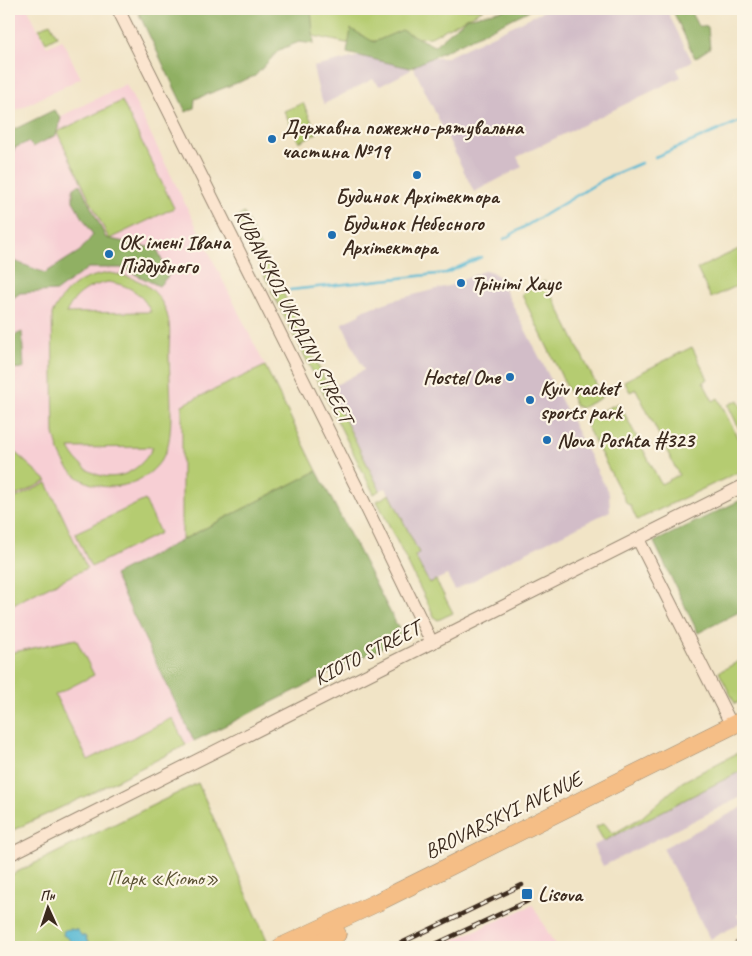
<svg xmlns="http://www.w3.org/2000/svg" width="752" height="956" font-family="Caveat,sans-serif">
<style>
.built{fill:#f7cfd4}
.industrial{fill:#d2bdc8}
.green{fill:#b5cc71;stroke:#787b48;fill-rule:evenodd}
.forest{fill:#90b063;stroke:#666d40}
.water{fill:#55b8d3;stroke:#487178}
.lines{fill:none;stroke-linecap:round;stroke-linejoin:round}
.stream{stroke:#55b8d3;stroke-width:2.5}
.secondary-casing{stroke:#968772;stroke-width:14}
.highway-casing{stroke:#968772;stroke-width:19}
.secondary{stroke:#fbe5cf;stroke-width:12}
.highway{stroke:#f5be86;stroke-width:18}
.rail-casing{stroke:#3b2a1e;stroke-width:4.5}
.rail{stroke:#fcf5e5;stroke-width:2.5;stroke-dasharray:8;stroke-linecap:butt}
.poi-dot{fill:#1f6fb2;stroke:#fcf5e5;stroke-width:2}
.labels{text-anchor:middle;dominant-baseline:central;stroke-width:4.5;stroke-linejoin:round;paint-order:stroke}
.poi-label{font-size:21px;font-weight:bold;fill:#3b2a1e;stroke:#fcf5e5;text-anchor:start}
.street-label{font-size:21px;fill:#3b2a1e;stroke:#fcf5e5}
.park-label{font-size:21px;fill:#5a5233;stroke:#fcf5e5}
</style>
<rect width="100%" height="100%" fill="#fcf5e5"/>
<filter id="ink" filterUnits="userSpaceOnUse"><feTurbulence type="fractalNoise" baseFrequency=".02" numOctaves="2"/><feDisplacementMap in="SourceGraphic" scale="10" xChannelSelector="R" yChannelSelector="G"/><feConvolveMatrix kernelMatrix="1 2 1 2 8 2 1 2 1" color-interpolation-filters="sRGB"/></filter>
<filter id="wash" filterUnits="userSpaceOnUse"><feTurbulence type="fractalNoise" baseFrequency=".0096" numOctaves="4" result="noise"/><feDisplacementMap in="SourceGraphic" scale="20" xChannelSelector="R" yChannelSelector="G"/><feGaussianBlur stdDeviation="1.12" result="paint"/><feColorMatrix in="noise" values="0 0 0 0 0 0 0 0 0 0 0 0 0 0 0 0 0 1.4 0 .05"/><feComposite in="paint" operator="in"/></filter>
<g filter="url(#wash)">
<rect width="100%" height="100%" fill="#f1e4c6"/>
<g class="built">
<polygon points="9,9 28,9 47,47 62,40 81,78 9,114"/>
<polygon points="126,84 317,471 114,575 194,741 94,792 9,832 9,142"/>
<polygon points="533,905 556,947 439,947 453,940"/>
</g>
<g class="industrial">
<polygon points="548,9 666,9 692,61 677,69 681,77 517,157 522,167 474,192 403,46 423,58 445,58"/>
<polygon points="400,44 411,70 380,86 373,79 324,104 319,93 313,67 361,56 362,58 370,53"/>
<polygon points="485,270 492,272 498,276 609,494 610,511 482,574 482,576 455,590 447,575 429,583 415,555 419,553 390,496 386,488 380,490 330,388 364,370 342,323 360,315 361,311 394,300 452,285"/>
<polygon points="743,770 743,796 603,866 593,846"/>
<polygon points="743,807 743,912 737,915 741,923 710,939 663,848"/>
</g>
<g class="green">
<polygon points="305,9 484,9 431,37 346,43 309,35"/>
<polygon points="50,23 57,36 46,42 39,29"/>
<polygon points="122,101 174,208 109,239 57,132"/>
<polygon points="303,103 317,133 299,142 284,111"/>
<polygon points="244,213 276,279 268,283 236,218"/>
<polygon points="743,247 743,283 711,298 697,269"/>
<path d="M 109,273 C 130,276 150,282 161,301 C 164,305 167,313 168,318 C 171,329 169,342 169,352 C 169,377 175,430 166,451 C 150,489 95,500 68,468 C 60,457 57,446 54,433 L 52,314 C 67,286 79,278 109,273 ZM 108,282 C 129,285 142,293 151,312 L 66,313 C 75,294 88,286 108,282 ZM 153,447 C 133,486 89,487 69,448 Z"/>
<polygon points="545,281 601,394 601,398 581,408 576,406 522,295 524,292"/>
<polygon points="280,286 303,334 295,338 271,290"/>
<polygon points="306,342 380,490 374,494 299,345"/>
<polygon points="692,347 708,379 703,382 713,401 718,398 743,449 743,462 741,471 637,520 630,505 627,504 587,427 589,424 586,418 619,403 661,484 679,475 636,389 630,392 624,381"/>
<polygon points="265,366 317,471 182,540 182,405"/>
<polygon points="738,400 743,410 743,437 728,405"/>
<polygon points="9,447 47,481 9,499"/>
<polygon points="47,483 87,568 9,606 9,501"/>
<polygon points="390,494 419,553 415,556 429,583 436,580 453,613 438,620 435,618 377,501"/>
<polygon points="145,500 160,533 91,567 75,533"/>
<polygon points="76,639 94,675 55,695 88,760 172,718 186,745 94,792 9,832 9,653"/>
<polygon points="743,659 743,700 735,704 719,672"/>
<polygon points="743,750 743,770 604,841 596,827 604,823 613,834 642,817 682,782"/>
<polygon points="198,783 267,940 251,947 90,947 85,936 69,939 75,947 9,947 9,876"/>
</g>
<g class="forest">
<polygon points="141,9 311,9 314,44 299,42 279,50 255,76 195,99 194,108 186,112 139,14"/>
<polygon points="507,9 532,9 410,68 347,53 351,29 374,42 402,30 434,46 467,18"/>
<polygon points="672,9 689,9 698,26 708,27 710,48 695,58"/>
<polygon points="54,110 61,118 56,135 33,147 28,142 14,148 11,170 9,171 9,132"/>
<polygon points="80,184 106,238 157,249 169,275 159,286 122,268 88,268 57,291 20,293 9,301 9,259 45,273 80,251 93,235 73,201 73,189"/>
<polygon points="22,332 24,368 9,369 9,338"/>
<polygon points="317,471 403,637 194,741 114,575"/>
<polygon points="743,499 743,610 698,633 654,542"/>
</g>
<polygon class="water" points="70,929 77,930 82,936 85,936 90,947 87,947 83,943 79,947 75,947 69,939 63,935 64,930"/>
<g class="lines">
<g class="stream">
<polyline points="655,157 743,120"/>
<polyline points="504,239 606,178 641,163"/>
<polyline points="290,290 446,273 481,257"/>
</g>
</g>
</g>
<g filter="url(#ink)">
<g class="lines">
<defs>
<g id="secondary">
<polyline points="118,9 358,490 432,643"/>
<polyline points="638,539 732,726"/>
<polyline points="9,855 743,486"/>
<polyline points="739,947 743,945"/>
</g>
<g id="highway">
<polyline points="281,947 378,902 743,720"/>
<polyline points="310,947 337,934"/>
</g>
</defs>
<use href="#secondary" class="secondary-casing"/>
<use href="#highway" class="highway-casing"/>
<use href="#secondary" class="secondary"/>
<use href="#highway" class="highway"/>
<defs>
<g id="rail">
<polyline points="393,947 522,885"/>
<polyline points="429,947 528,901"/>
</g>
</defs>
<use href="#rail" class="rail-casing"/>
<use href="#rail" class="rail"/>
</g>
</g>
<g class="poi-dot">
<circle cx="272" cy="139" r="5"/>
<circle cx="417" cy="175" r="5"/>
<circle cx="332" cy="235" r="5"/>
<circle cx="109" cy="254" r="5"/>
<circle cx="461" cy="283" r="5"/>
<circle cx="510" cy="377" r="5"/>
<circle cx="530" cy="400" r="5"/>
<circle cx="547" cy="440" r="5"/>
<rect x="521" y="888" width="12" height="12" rx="2.5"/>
</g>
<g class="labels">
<g class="poi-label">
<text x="282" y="127">Державна пожежно-рятувальна<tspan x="282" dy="24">частина №19</tspan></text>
<text x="417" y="196" text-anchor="middle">Будинок Архітектора</text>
<text x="342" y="223">Будинок Небесного<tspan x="342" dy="24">Архітектора</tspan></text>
<text x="119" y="242">ОК імені Івана<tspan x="119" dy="24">Піддубного</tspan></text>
<text x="471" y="283">Трініті Хаус</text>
<text x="500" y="377" text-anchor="end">Hostel One</text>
<text x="540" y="388">Kyiv racket<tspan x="540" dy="24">sports park</tspan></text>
<text x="557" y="440">Nova Poshta #323</text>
<text x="538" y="894">Lisova</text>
</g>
<g class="street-label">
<text transform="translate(294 316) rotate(63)">KUBANSKOI UKRAINY STREET</text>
<text transform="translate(367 653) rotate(-27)">KIOTO STREET</text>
<text transform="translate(503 815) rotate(-26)">BROVARSKYI AVENUE</text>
</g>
<g class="park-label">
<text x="163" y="878">Парк «Кіото»</text>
</g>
</g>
<rect width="752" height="956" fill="none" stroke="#fcf5e5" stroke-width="30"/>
<g transform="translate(48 908) rotate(357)" stroke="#fcf5e5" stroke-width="4" paint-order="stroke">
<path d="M0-4L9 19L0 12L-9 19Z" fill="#3b2a1e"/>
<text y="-8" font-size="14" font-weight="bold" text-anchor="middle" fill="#3b2a1e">Пн</text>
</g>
</svg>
